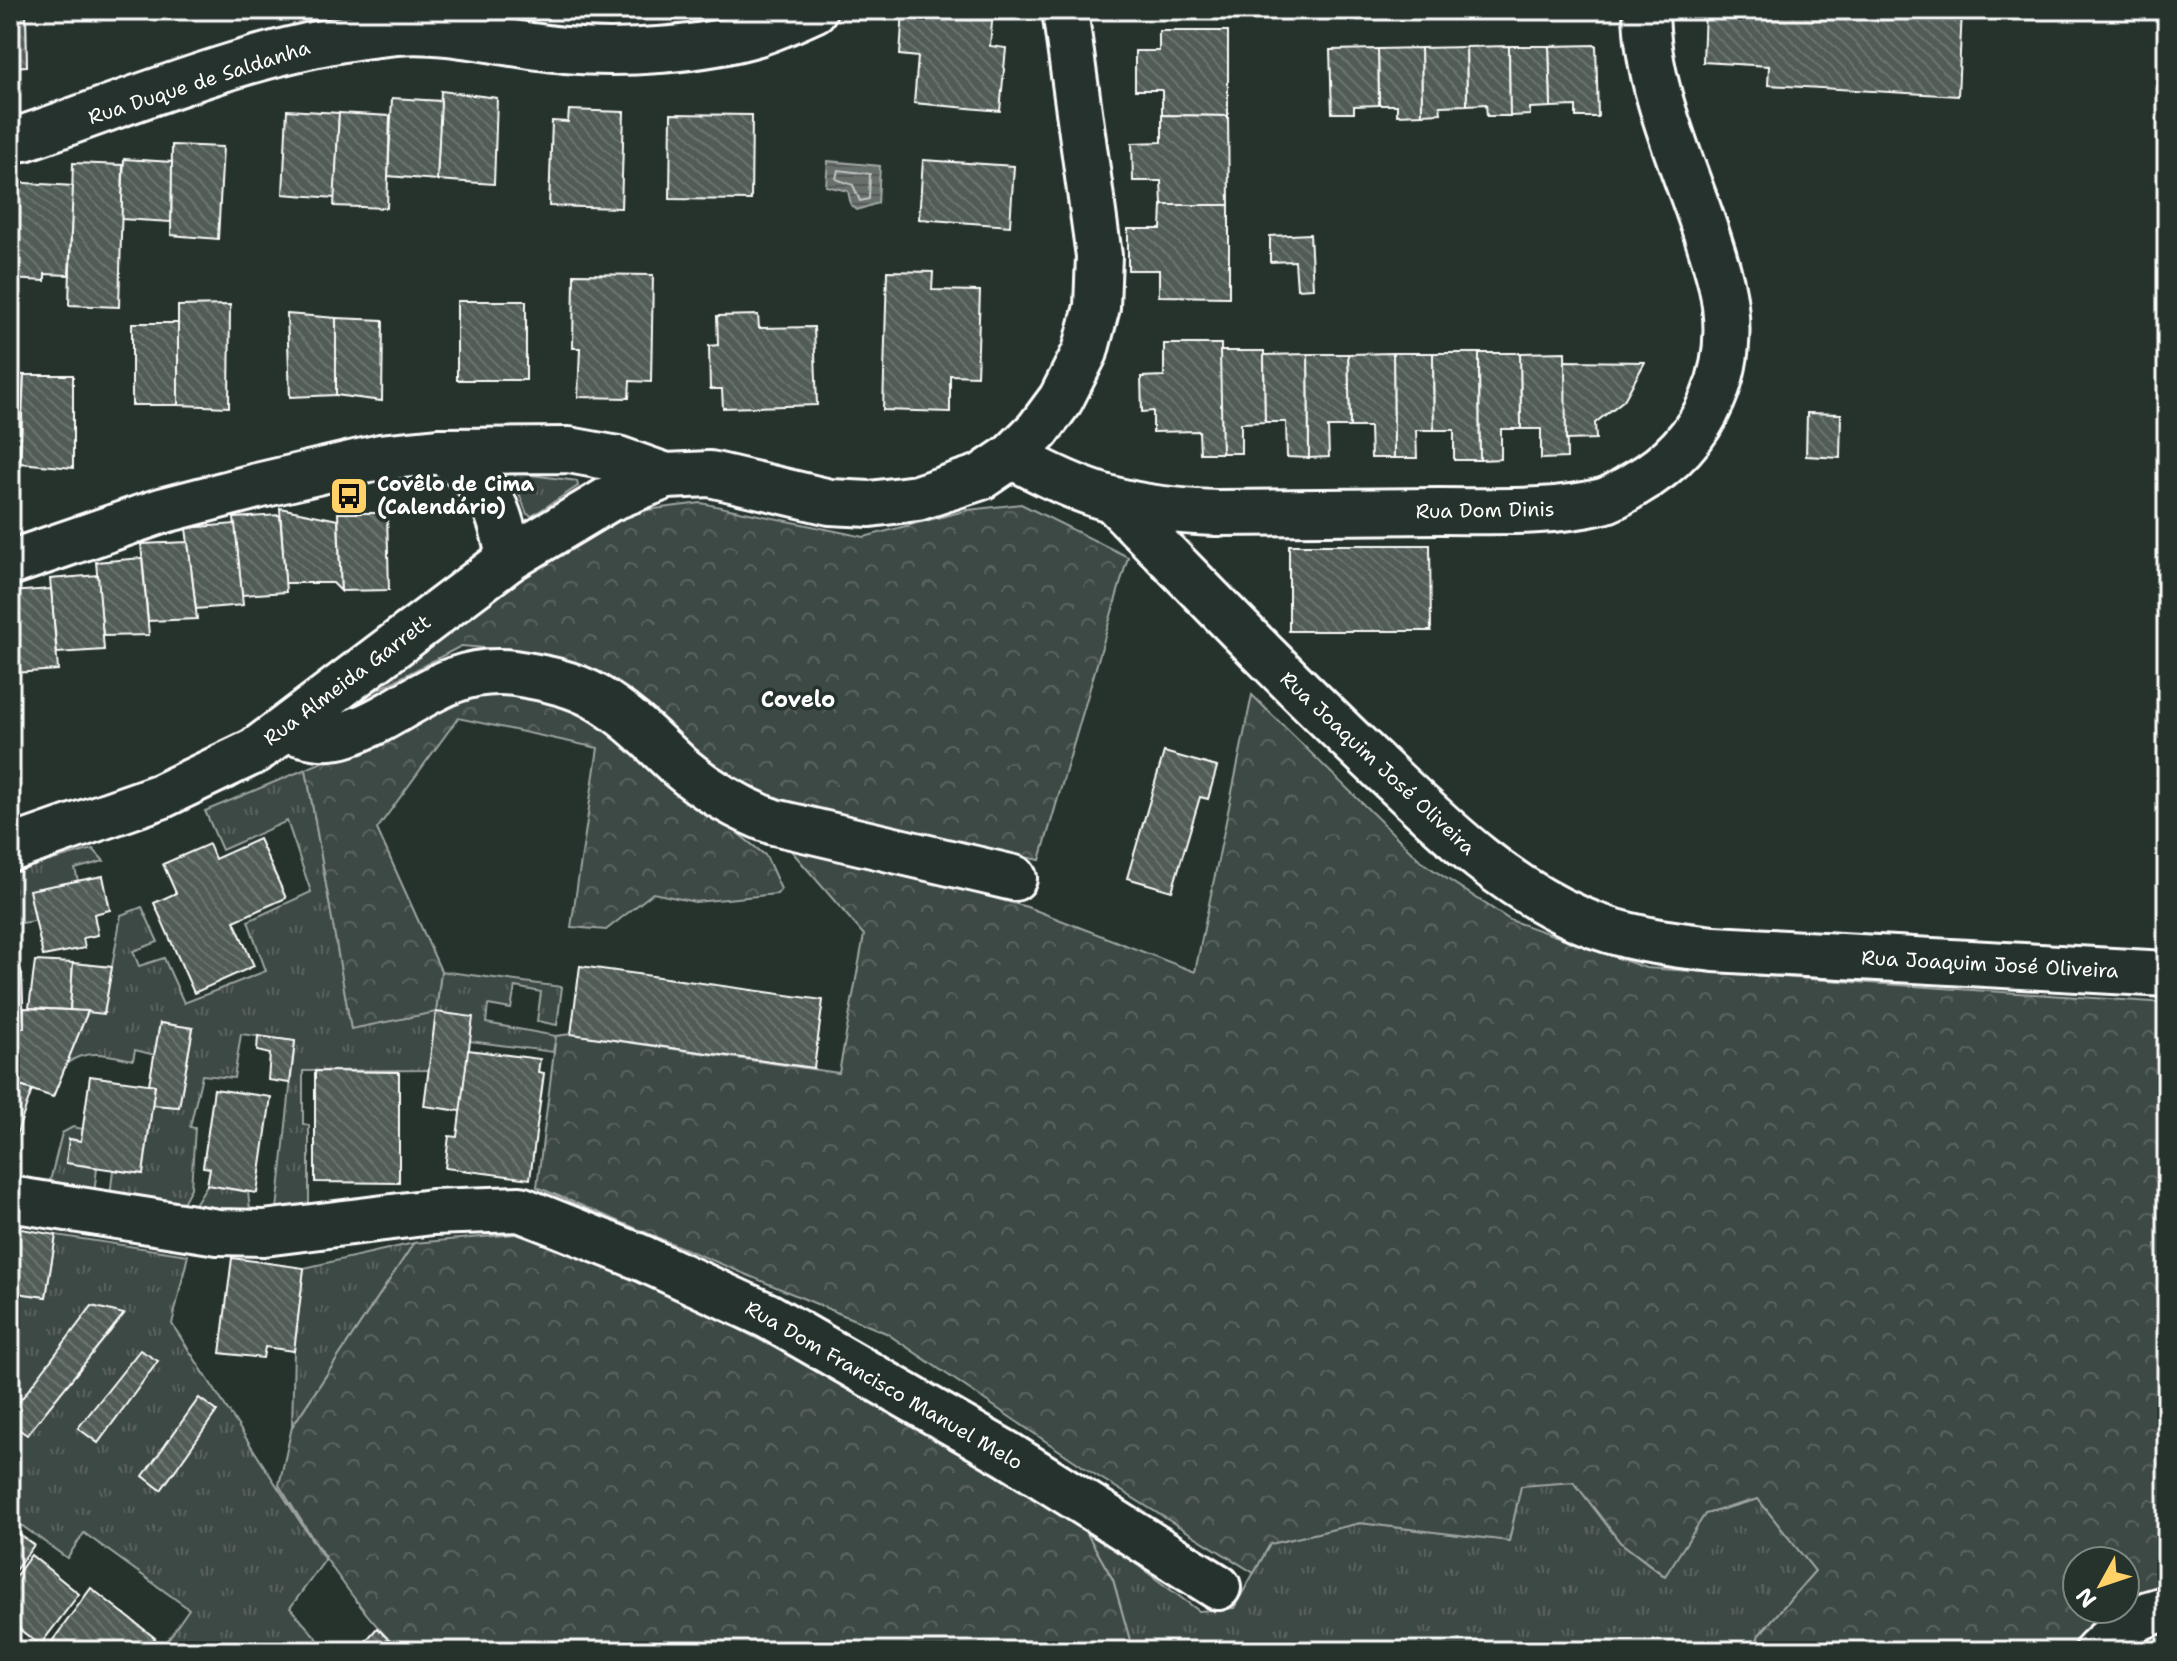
<svg xmlns="http://www.w3.org/2000/svg" width="2177" height="1661" font-family="'Shantell Sans',sans-serif">
<style>
.grass{fill:url(#grass-tufts);stroke:#9ea4a2;stroke-width:2}
.forest{fill:url(#forest-crowns);stroke:#9ea4a2;stroke-width:2}
.water{fill:url(#water-rules);stroke:#a4a9a7;stroke-width:2}
.lines{fill:none;stroke-linecap:round;stroke-linejoin:round}
.shore{stroke:#c2c6c4;stroke-width:2}
.building{fill:url(#building-back-hatch);stroke:#fff;stroke-width:2}
.minor-casing{stroke:#fff;stroke-width:50}
.minor{stroke:#26332d;stroke-width:44}
.labels{text-anchor:middle;dominant-baseline:central;stroke-width:7;stroke-linejoin:round;paint-order:stroke}
.street-label{font-size:20px;fill:#fff;stroke:#26332d}
.poi-label{font-size:20px;font-weight:bold;fill:#fff;stroke:#26332d;text-anchor:start}
.neighbourhood-label{font-size:22px;font-weight:bold;fill:#fff;stroke:#26332d}
</style>
<defs>
<pattern id="grass-tufts" width="24" height="20" patternUnits="userSpaceOnUse" patternTransform="scale(2)"><rect width="24" height="20" fill="#3e4944"/><path d="M3 7l-1-3M5 7V3M7 7l1-3M15 17l-1-3M17 17v-4M19 17l1-3" fill="none" stroke="#5b6460"/></pattern>
<pattern id="forest-crowns" width="20" height="18" patternUnits="userSpaceOnUse" patternTransform="scale(2)"><rect width="20" height="18" fill="#3e4944"/><path d="M2 6a3 3 0 1 1 6 0M12 15a3 3 0 1 1 6 0" fill="none" stroke="#5b6460"/></pattern>
<pattern id="water-rules" width="6" height="5" patternUnits="userSpaceOnUse" patternTransform="scale(2)"><rect width="6" height="5" fill="#67706c"/><path d="M0 2.5h6" fill="none" stroke="#575a59"/></pattern>
<pattern id="building-back-hatch" width="6" height="6" patternUnits="userSpaceOnUse" patternTransform="scale(2)"><rect width="6" height="6" fill="#515c57"/><path d="M-1 5l2 2M0 0l6 6M5-1l2 2" fill="none" stroke="#6b7470"/></pattern>
</defs>
<rect width="100%" height="100%" fill="#26332d"/>
<filter id="ink" filterUnits="userSpaceOnUse"><feTurbulence type="fractalNoise" baseFrequency=".0125" numOctaves="2"/><feDisplacementMap in="SourceGraphic" scale="16" xChannelSelector="R" yChannelSelector="G"/><feConvolveMatrix kernelMatrix="1 2 1 2 8 2 1 2 1" color-interpolation-filters="sRGB"/></filter>
<g filter="url(#ink)">
<g class="grass">
<polygon points="516,473 577,481 578,486 532,516 527,514 514,480"/>
<path d="M 306,769 L 351,1028 L 436,1012 L 441,971 L 562,987 L 557,1025 L 537,1021 L 541,992 L 515,987 L 511,1009 L 488,1005 L 486,1023 L 556,1036 L 553,1052 L 470,1041 L 429,1070 L 303,1071 L 303,1124 L 309,1125 L 309,1204 L 277,1210 L 295,1041 L 241,1034 L 234,1078 L 202,1075 L 190,1127 L 195,1128 L 191,1188 L 180,1208 L 110,1197 L 113,1170 L 143,1174 L 152,1105 L 179,1107 L 193,1028 L 160,1023 L 155,1055 L 135,1050 L 133,1060 C 110,1055 86,1048 66,1064 L 88,1011 L 104,1013 L 121,915 L 142,907 L 158,942 L 133,951 L 139,966 L 164,958 L 184,1003 L 266,971 L 248,921 L 311,892 L 287,821 L 222,850 L 205,811 Z"/>
<polygon points="93,849 104,861 75,869 78,881 30,890 35,921 13,924 10,872"/>
<polygon points="73,1127 83,1129 81,1141 70,1139 66,1163 97,1168 94,1194 49,1185 62,1133"/>
<polygon points="207,1185 248,1192 251,1220 192,1209"/>
<polygon points="56,1235 188,1255 172,1324 325,1560 290,1608 328,1651 160,1651 189,1609 84,1533 67,1558 10,1517 10,1292 46,1297"/>
<polygon points="414,1243 292,1427 294,1350 304,1268"/>
<polygon points="1574,1482 1620,1542 1664,1576 1705,1514 1758,1499 1815,1571 1759,1635 1753,1651 1220,1651 1209,1645 1205,1651 1133,1651 1113,1580 1081,1523 1199,1611 1234,1608 1270,1544 1360,1523 1509,1541 1521,1485"/>
</g>
<g class="forest">
<polygon points="701,503 864,537 968,510 1021,504 1128,557 1040,860 800,813 739,790 612,680 523,651 461,646 364,697 354,693 536,565 638,511"/>
<polygon points="465,688 547,697 603,724 766,856 781,889 777,894 695,902 653,893 606,930 571,927 598,748 458,718 377,829 441,971 436,1012 351,1029 306,769 371,741"/>
<polygon points="1252,695 1423,863 1510,920 1646,968 2167,1003 2167,1651 2110,1651 2125,1603 2125,1561 2077,1561 2077,1609 2118,1609 2068,1651 1753,1651 1759,1635 1815,1571 1758,1499 1705,1514 1665,1576 1620,1542 1574,1482 1521,1486 1509,1541 1360,1523 1270,1544 1254,1573 1091,1472 886,1333 537,1187 556,1036 571,1034 839,1073 864,935 782,840 1027,907 1195,972"/>
<path d="M 516,1234 L 638,1277 L 932,1429 L 1081,1523 L 1113,1580 L 1133,1651 L 400,1651 C 351,1602 315,1543 279,1485 L 292,1427 L 414,1243 Z"/>
</g>
<polygon class="water" points="828,161 880,166 878,203 857,210 851,205 848,191 826,186"/>
<g class="lines">
<polygon class="shore" points="838,170 870,174 869,199 860,201 853,185 836,179"/>
</g>
<g class="building">
<polygon points="10,10 26,10 27,66 10,67"/>
<polygon points="903,10 993,10 990,46 1006,48 1000,111 914,103 918,57 900,55"/>
<polygon points="1705,10 1962,10 1958,96 1768,85 1769,66 1703,62"/>
<polygon points="1159,31 1228,31 1228,116 1162,115 1162,90 1135,90 1135,51 1159,51"/>
<polygon points="1596,45 1598,117 1576,117 1576,106 1551,107 1549,46"/>
<polygon points="1509,46 1510,116 1487,116 1486,104 1467,105 1466,47"/>
<polygon points="1509,46 1549,46 1551,107 1530,108 1530,115 1510,116"/>
<polygon points="1466,47 1467,105 1440,106 1441,113 1422,114 1421,48"/>
<polygon points="1421,48 1422,114 1397,115 1397,105 1379,105 1378,49"/>
<polygon points="1378,49 1379,105 1354,106 1354,113 1332,113 1330,50"/>
<polygon points="441,91 497,98 494,184 437,180"/>
<polygon points="392,98 441,101 437,180 388,176"/>
<polygon points="287,110 339,113 335,198 283,194"/>
<polygon points="569,110 624,112 621,208 549,206 552,121 568,122"/>
<polygon points="339,113 390,116 387,208 334,206"/>
<polygon points="671,114 752,115 751,200 670,199"/>
<polygon points="1162,115 1228,116 1229,205 1162,205 1161,181 1133,181 1132,143 1162,142"/>
<polygon points="172,145 223,147 218,239 171,235"/>
<polygon points="124,159 172,162 171,222 121,219"/>
<polygon points="923,160 1014,166 1010,226 919,219"/>
<polygon points="73,163 123,165 119,307 69,305"/>
<polygon points="10,182 73,186 69,275 45,274 45,281 10,279"/>
<polygon points="1162,205 1229,205 1229,297 1159,296 1159,270 1128,270 1128,229 1161,229"/>
<polygon points="1310,234 1313,288 1297,289 1295,261 1270,262 1270,236"/>
<polygon points="887,271 933,272 932,290 980,291 977,376 950,375 950,412 883,410"/>
<polygon points="574,274 653,275 651,382 630,381 629,398 578,397 580,348 573,348"/>
<rect x="457" y="301" width="69" height="79"/>
<polygon points="230,305 229,407 178,405 178,306"/>
<polygon points="287,314 336,318 336,395 290,397"/>
<polygon points="758,315 759,328 814,327 817,405 723,408 722,389 710,389 709,346 718,345 717,316"/>
<polygon points="336,318 383,320 382,401 336,395"/>
<rect x="132" y="323" width="46" height="82"/>
<polygon points="1164,344 1221,344 1222,453 1200,453 1199,431 1153,432 1153,411 1142,412 1141,377 1164,376"/>
<polygon points="1220,351 1264,351 1265,422 1241,423 1241,453 1222,453"/>
<polygon points="1565,352 1567,458 1541,459 1541,429 1521,429 1520,353"/>
<polygon points="1393,353 1433,353 1434,430 1416,430 1417,458 1394,458"/>
<polygon points="1393,353 1394,458 1371,458 1370,427 1350,427 1348,354"/>
<polygon points="1433,353 1479,353 1480,460 1454,460 1454,430 1434,430"/>
<polygon points="1479,353 1520,353 1521,429 1501,429 1501,459 1480,460"/>
<polygon points="1308,354 1348,354 1350,427 1328,427 1329,457 1309,458"/>
<polygon points="1308,354 1309,458 1287,457 1286,422 1265,422 1264,355"/>
<polygon points="1565,361 1645,362 1624,400 1595,423 1596,439 1566,440"/>
<polygon points="10,374 24,375 20,463 10,463"/>
<polygon points="24,375 73,375 73,468 20,463"/>
<polygon points="1807,413 1841,414 1840,458 1806,456"/>
<polygon points="280,508 338,520 341,591 333,583 285,583"/>
<polygon points="338,513 387,513 389,590 341,591"/>
<polygon points="280,515 286,592 242,595 234,518"/>
<polygon points="235,524 243,605 196,609 186,528"/>
<polygon points="188,542 197,619 148,621 141,544"/>
<polygon points="1289,545 1430,545 1431,631 1289,631"/>
<polygon points="142,558 149,635 103,636 96,562"/>
<polygon points="98,575 104,650 57,653 50,579"/>
<polygon points="51,589 58,670 14,673 10,592"/>
<polygon points="1164,752 1217,767 1208,799 1200,797 1172,891 1127,878"/>
<polygon points="259,839 286,898 234,921 254,966 194,993 154,903 176,893 163,864 209,844 215,859"/>
<polygon points="103,876 110,910 94,914 98,935 83,938 85,948 43,956 29,890"/>
<polygon points="10,935 22,974 10,978"/>
<polygon points="35,961 73,963 70,1010 29,1008"/>
<polygon points="73,963 112,967 104,1014 70,1010"/>
<polygon points="580,966 823,1000 814,1068 571,1034"/>
<polygon points="22,974 24,1028 10,1030 10,978"/>
<polygon points="24,1008 88,1011 53,1097 11,1083 19,1052 17,1028 24,1028"/>
<polygon points="436,1012 473,1017 461,1111 424,1106"/>
<polygon points="160,1023 193,1028 179,1107 152,1105 155,1085 149,1084"/>
<polygon points="258,1036 295,1041 290,1083 268,1080 270,1054 257,1051"/>
<polygon points="468,1050 540,1059 538,1072 544,1073 530,1179 445,1168 449,1136 457,1137"/>
<polygon points="315,1071 399,1072 399,1183 315,1182"/>
<polygon points="90,1076 155,1085 143,1174 66,1163 69,1139 81,1141"/>
<polygon points="10,1083 32,1090 10,1153"/>
<polygon points="214,1089 271,1097 257,1193 207,1185 210,1168 203,1167"/>
<polygon points="10,1227 56,1235 46,1297 10,1292"/>
<polygon points="232,1258 304,1268 294,1351 265,1347 263,1358 220,1353"/>
<polygon points="92,1306 124,1314 27,1435 10,1423 10,1414"/>
<polygon points="140,1350 158,1361 98,1443 78,1428"/>
<polygon points="199,1398 217,1411 161,1490 143,1476"/>
<polygon points="13,1530 34,1545 10,1577 10,1535"/>
<polygon points="31,1555 79,1594 40,1645 10,1622 10,1584"/>
<polygon points="91,1588 155,1638 145,1651 45,1651"/>
<polygon points="377,1628 400,1651 357,1651"/>
</g>
<g class="lines">
<defs>
<g id="minor">
<path d="M 10,140 L 24,138 C 145,97 268,43 396,32 C 453,27 509,46 565,50 C 623,55 702,50 758,33 C 777,27 796,18 814,10"/>
<path d="M 441,451 C 487,481 500,504 509,559"/>
<path d="M 1012,456 C 1086,497 1131,510 1216,513 C 1291,513 1366,512 1440,511 C 1495,511 1550,514 1603,501 C 1614,498 1625,490 1635,484 C 1708,443 1740,366 1721,283 C 1699,192 1647,105 1646,10"/>
<path d="M 1116,503 C 1202,591 1287,680 1377,765 C 1439,823 1500,885 1579,919 C 1622,938 1668,944 1714,949 L 2167,974"/>
<polyline points="10,563 161,511 257,486 381,457 441,451 569,450 618,459 666,476 710,474 830,502 870,504 917,498 981,477 1012,456 1038,430 1061,399 1085,352 1097,307 1099,256 1065,10"/>
<path d="M 286,729 C 305,735 326,741 346,734 C 406,715 443,664 514,673 C 541,677 572,683 596,697 C 628,715 653,742 680,767 C 708,791 739,809 774,822 L 1014,878"/>
<polyline points="10,849 161,796 255,751 509,559 609,499 666,476"/>
<polyline points="10,1199 218,1232 264,1233 432,1212 520,1209 640,1257 768,1316 1007,1454 1218,1587"/>
<path d="M 2097,1651 C 2117,1632 2139,1612 2167,1609"/>
</g>
</defs>
<use href="#minor" class="minor-casing"/>
<use href="#minor" class="minor"/>
</g>
</g>
<defs>
<symbol id="bus-square" viewBox="-11 -11 22 22"><rect x="-9" y="-9" width="18" height="18" rx="4" fill="#ffd166" stroke="#26332d"/><path d="M-5-6H5V4H4V6H2V4H-2V6H-4V4H-5ZM-3.5-4V0h7V-4ZM-3.5 1.2v1.5H-2V1.2ZM2 1.2v1.5H3.5V1.2Z" fill="#111"/></symbol>
</defs>
<g fill-rule="evenodd">
<use href="#bus-square" x="327" y="474" width="44" height="44"/>
</g>
<g class="labels">
<g class="street-label">
<text transform="translate(199 82) rotate(-18)">Rua Duque de Saldanha</text>
<text transform="translate(1485 510) rotate(-1)">Rua Dom Dinis</text>
<text transform="translate(347 680) rotate(-37)">Rua Almeida Garrett</text>
<text transform="translate(1378 763) rotate(43)">Rua Joaquim José Oliveira</text>
<text transform="translate(1990 964) rotate(3)">Rua Joaquim José Oliveira</text>
<text transform="translate(884 1385) rotate(30)">Rua Dom Francisco Manuel Melo</text>
</g>
<g class="poi-label">
<text x="377" y="484">Covêlo de Cima<tspan x="377" dy="23">(Calendário)</tspan></text>
</g>
<g class="neighbourhood-label">
<text x="798" y="699">Covelo</text>
</g>
</g>
<rect width="2177" height="1661" fill="none" stroke="#26332d" stroke-width="40"/>
<rect x="20" y="20" width="2137" height="1621" fill="none" stroke="#fff" stroke-width="3" filter="url(#ink)"/>
<g transform="translate(2101 1585) rotate(230)"><circle r="38" fill="#26332d" stroke="#7d8581" stroke-width="2"/>
<path d="M0-6L14 30L0 20L-14 30Z" fill="#ffd166"/>
<text y="-12" font-size="22" font-weight="bold" text-anchor="middle" fill="#ffffff">N</text>
</g>
</svg>
